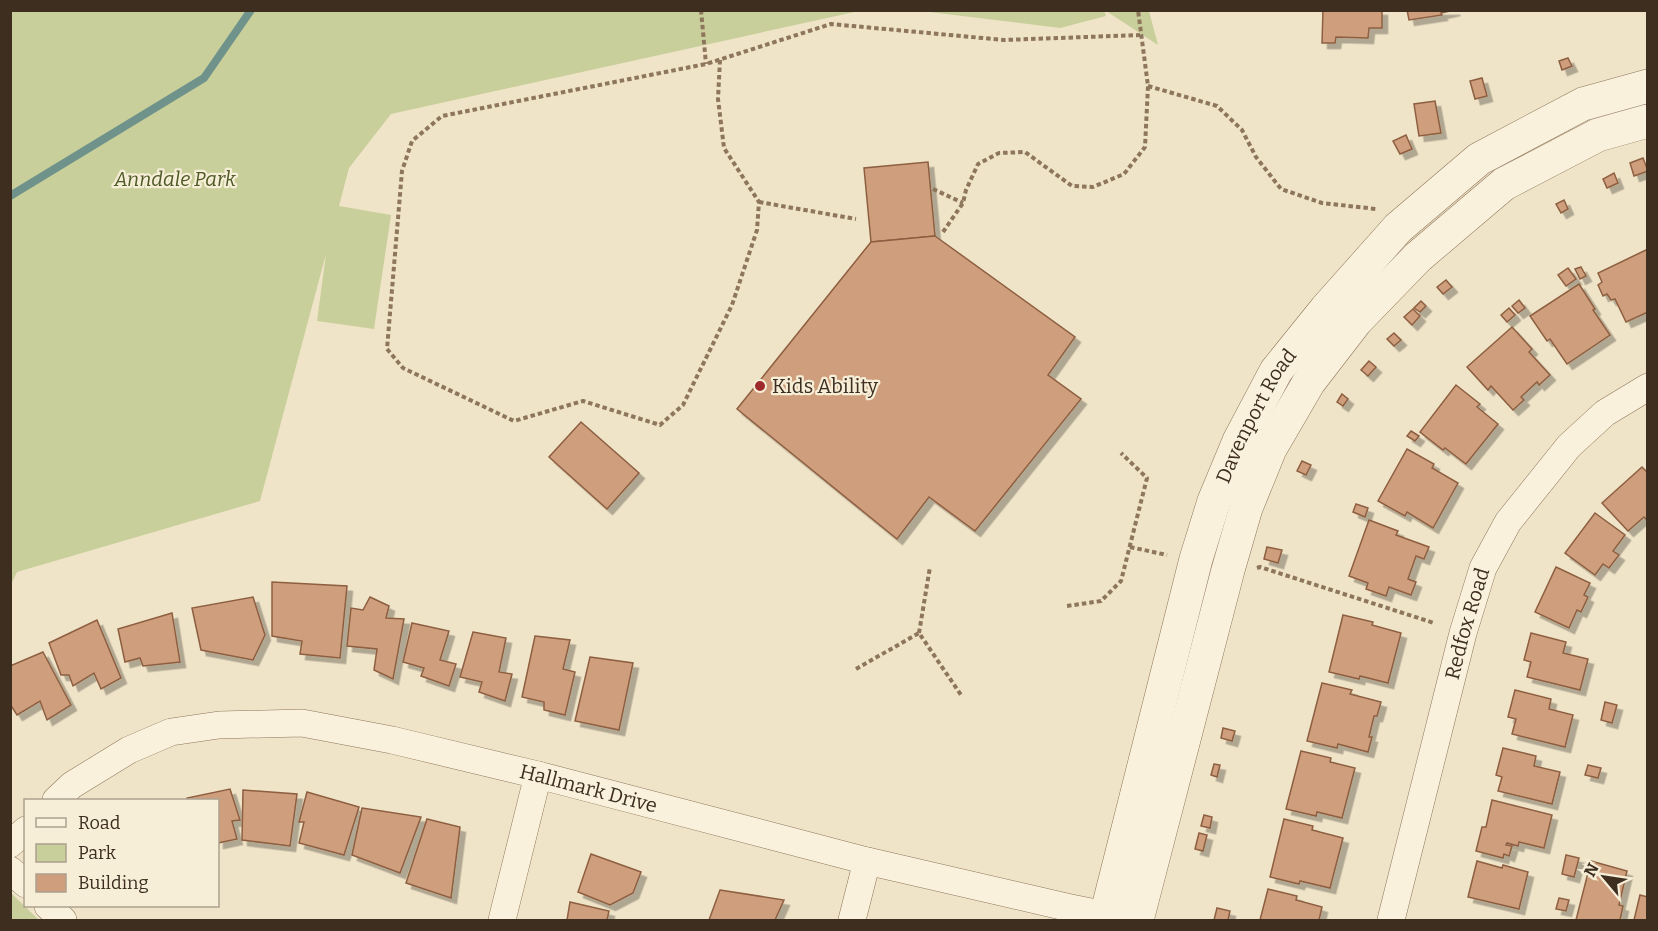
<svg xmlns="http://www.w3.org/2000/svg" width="1658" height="931" font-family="Bitter,serif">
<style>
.green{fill:#c9cf9b}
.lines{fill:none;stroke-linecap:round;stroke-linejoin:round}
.stream{stroke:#6f938a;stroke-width:8}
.building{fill:#cf9f7d;stroke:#8d5f41;stroke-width:1.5;filter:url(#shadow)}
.minor-casing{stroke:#8d765c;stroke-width:28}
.tertiary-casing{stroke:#8d765c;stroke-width:34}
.path{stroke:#8d765c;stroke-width:4;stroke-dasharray:4.5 3;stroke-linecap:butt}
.minor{stroke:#faf1dc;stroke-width:27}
.tertiary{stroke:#faf1dc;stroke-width:33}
.poi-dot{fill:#9e2a2b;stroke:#f7eed8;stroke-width:2}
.labels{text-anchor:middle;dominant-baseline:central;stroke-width:4.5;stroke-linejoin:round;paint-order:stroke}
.park-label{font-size:20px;font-style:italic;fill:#4d5a26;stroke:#f7eed8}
.poi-label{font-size:20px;fill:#3d2e20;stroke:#f7eed8;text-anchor:start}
.street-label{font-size:20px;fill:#3d2e20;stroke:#f7eed8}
</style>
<defs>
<filter id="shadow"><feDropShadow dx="5.5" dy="5.5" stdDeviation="0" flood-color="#0004"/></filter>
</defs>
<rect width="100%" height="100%" fill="#f0e4c8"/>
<g class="green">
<polygon points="11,10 859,10 859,11 391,114 349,168 339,206 391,215 374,329 317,321 326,254 260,501 17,572 11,584"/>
<polygon points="1104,10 1106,16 1060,28 921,11"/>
<polygon points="1106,11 1149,11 1158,45"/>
<polygon points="10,893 11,893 39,920 11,920"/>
</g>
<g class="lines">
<polyline class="stream" points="10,196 204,78 251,10"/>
</g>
<g class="building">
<polygon points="1323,10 1382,10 1382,28 1369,28 1368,38 1336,37 1335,43 1322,43"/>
<polygon points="1407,10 1455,10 1441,13 1442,15 1409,20"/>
<polygon points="1568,58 1572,66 1562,70 1559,61"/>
<polygon points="1482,78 1487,96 1475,99 1470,81"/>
<polygon points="1435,101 1441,133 1419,136 1414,104"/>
<polygon points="1406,135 1412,149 1400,154 1393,141"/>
<polygon points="1643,158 1648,171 1634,176 1630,163"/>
<polygon points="928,162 935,236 871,242 864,168"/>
<polygon points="1614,173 1618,183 1607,188 1603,179"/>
<polygon points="1564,200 1568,209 1561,213 1556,204"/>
<polygon points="935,236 1075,337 1048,375 1081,399 975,531 929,497 897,539 737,409 871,242"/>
<polygon points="1648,249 1648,312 1626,322 1615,299 1611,300 1607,294 1603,296 1598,285 1602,282 1598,273"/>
<polygon points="1581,267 1586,276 1580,279 1575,269"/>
<polygon points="1568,268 1576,279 1566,286 1558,275"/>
<polygon points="1446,280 1452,287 1443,294 1437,287"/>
<polygon points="1579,284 1595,309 1593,310 1610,335 1567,364 1550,339 1547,341 1530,316"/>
<polygon points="1519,300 1525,308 1518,313 1512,306"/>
<polygon points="1421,301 1426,306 1420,312 1414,308"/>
<polygon points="1509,308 1515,315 1507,322 1501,315"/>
<polygon points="1413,309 1420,316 1412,325 1404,317"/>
<polygon points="1512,327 1532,349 1529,352 1550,375 1539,385 1537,382 1521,397 1524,400 1513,410 1491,386 1488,390 1467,367"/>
<polygon points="1394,333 1401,340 1394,346 1387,339"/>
<polygon points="1369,361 1376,367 1368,376 1361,370"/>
<polygon points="1456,385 1480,404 1477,407 1498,424 1466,464 1445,448 1443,450 1420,432"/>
<polygon points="1342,394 1348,399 1343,406 1337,402"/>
<polygon points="581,422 639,473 607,509 549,457"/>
<polygon points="1411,431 1419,436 1415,441 1407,436"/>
<polygon points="1407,449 1434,464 1432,468 1458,483 1433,528 1407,512 1405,516 1378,501"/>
<polygon points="1302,461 1311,465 1306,475 1297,471"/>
<polygon points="1642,467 1648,473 1648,521 1644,517 1628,531 1602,503"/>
<polygon points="1356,504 1368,508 1365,517 1353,512"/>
<polygon points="1595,513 1625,535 1613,551 1619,555 1609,568 1603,564 1595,575 1565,553"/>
<polygon points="1369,520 1398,531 1396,535 1429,547 1424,559 1416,556 1408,579 1416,582 1411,595 1389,587 1386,596 1366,589 1368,583 1349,576"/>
<polygon points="1267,547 1282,550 1278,563 1264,559"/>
<polygon points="1556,567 1590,583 1584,595 1588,597 1581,612 1577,610 1569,628 1535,612"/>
<polygon points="272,582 347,586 340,658 300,654 302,641 272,636"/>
<polygon points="253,597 265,635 253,660 201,650 192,608"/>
<polygon points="370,597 389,606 386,618 404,619 393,679 374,670 377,649 347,646 351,608 363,610"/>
<polygon points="172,613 180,662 143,666 140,658 125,662 118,629"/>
<polygon points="1343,615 1373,622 1372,625 1401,633 1388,683 1360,676 1359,679 1329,672"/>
<polygon points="97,620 121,678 101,689 94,673 73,686 69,675 61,675 49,643"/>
<polygon points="412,623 449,631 440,660 456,664 449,686 421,676 424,668 403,662"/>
<polygon points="473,632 506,638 499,672 512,674 505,701 479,692 482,682 460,677"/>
<polygon points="1531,633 1566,642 1563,653 1588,659 1580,690 1527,677 1531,662 1524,660"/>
<polygon points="535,636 570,640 563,669 575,672 565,715 544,710 544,702 522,697"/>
<polygon points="43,652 71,705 47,720 40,701 17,715 10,704 10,666"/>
<polygon points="590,657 633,663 619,730 575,721"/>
<polygon points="1322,683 1352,690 1350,694 1381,702 1377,716 1374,716 1369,737 1372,737 1368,752 1338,744 1337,748 1307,741"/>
<polygon points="1515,690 1551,699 1549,709 1573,715 1565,747 1512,734 1516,719 1508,717"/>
<polygon points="1605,702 1617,705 1612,723 1601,720"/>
<polygon points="1223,728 1235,731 1232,741 1221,738"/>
<polygon points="1503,748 1536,756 1534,766 1560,772 1552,804 1498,791 1502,777 1496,775"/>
<polygon points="1301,751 1331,758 1330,762 1355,768 1342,818 1317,812 1316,816 1286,809"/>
<polygon points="1214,764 1220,765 1217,777 1211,775"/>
<polygon points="1588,765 1601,768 1598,778 1585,775"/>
<polygon points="230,789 240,820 232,821 237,839 218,843 218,800 187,800 187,798"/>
<polygon points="243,790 297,794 290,846 242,840"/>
<polygon points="307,792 359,807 344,855 299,843 304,822 299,822"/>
<polygon points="1492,800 1552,815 1544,848 1519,842 1518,846 1507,843 1506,845 1512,846 1509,856 1504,854 1503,858 1476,851 1482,827 1486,827"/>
<polygon points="362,808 421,817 400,873 352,855"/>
<polygon points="1204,815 1212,817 1210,828 1201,826"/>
<polygon points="427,819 460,827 451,898 406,883"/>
<polygon points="1284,819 1313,826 1312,830 1343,838 1330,888 1300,881 1299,884 1270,877"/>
<polygon points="1199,833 1207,835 1203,851 1195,849"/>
<polygon points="591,854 641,872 633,893 610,905 578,892"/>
<polygon points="1566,855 1579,858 1574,877 1562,874"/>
<polygon points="1477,861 1502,868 1503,865 1528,872 1519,909 1468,897"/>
<polygon points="1591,861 1627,871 1619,905 1623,906 1620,920 1576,920"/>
<polygon points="1268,889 1297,896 1296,900 1322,907 1319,920 1260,920"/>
<polygon points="720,890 784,900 775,920 780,920 709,920"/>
<polygon points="1640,895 1648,897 1648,920 1634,920"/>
<polygon points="1559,898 1569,900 1566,911 1556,909"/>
<polygon points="570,902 609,911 607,920 567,920"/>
<polygon points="1217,908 1230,911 1228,920 1214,920"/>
</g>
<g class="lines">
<defs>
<g id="minor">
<path id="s1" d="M 56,800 L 72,785 L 129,750 L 171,732 L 219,725 L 302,723 L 392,740 L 538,775 L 867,861 L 1066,907 L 1125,919"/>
<polyline points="10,844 26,830"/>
<polyline points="10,870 26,884"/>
<polyline points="48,906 63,920"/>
<polyline points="502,920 538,775"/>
<polyline points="852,920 867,861"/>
<path id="s2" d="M 1391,920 L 1463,633 L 1483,568 L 1508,522 L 1569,446 L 1605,413 L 1648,387"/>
</g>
<g id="tertiary">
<path id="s3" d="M 1105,920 L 1196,559 L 1214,501 L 1239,441 L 1276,371 L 1326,309 L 1398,228 L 1479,159 L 1583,104 L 1648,86"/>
<polyline points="1137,920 1228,570 1246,508 1270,449 1309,382 1356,321 1418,257 1504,184 1598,135 1648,121"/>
</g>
</defs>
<use href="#minor" class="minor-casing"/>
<use href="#tertiary" class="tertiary-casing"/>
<g class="path">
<polyline points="701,10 706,64"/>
<polyline points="720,60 718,99 724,148 759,202 757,230 732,305 683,405 660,425 583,401 514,421 403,368 387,349 402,171 412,141 442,116 706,64 831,24 1004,40 1140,35"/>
<polyline points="1148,86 1217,106 1242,130 1256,157 1281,189 1322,203 1376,209"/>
<polyline points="933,189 963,203"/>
<polyline points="759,202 856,219"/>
<polyline points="943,232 963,203 966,190 978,164 999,153 1025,152 1072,186 1093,187 1124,174 1145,147 1148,86 1138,10"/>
<polyline points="1130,547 1167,555"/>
<polyline points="1257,568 1260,567 1434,623"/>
<polyline points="1067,606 1101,601 1121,581 1147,478 1121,453"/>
<polyline points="919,633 930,567"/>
<polyline points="856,669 919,633 961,695"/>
</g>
<use href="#minor" class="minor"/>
<use href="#tertiary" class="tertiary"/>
</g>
<circle class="poi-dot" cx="760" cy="386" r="6"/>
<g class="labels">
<g class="park-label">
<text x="175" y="179">Anndale Park</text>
</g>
<g class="poi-label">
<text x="772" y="386">Kids Ability</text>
</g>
<g class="street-label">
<text stroke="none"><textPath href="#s3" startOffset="528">Davenport Road</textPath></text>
<text stroke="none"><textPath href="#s2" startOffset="306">Redfox Road</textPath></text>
<text stroke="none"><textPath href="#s1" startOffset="560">Hallmark Drive</textPath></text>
</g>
</g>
<rect width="1658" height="931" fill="none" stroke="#3d2e20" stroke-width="24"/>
<rect x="24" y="799" width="195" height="108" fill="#f7eed8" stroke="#ada18e" stroke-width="1.5"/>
<rect x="36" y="818" width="30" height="9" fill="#faf1dc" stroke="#ada18e" stroke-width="1.5"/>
<text x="78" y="829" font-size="18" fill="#3d2e20">Road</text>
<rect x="36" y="844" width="30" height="18" fill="#c9cf9b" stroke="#ada18e" stroke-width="1.5"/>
<text x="78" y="859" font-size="18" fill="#3d2e20">Park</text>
<rect x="36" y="874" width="30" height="18" fill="#cf9f7d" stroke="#ada18e" stroke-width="1.5"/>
<text x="78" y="889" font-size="18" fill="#3d2e20">Building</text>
<g transform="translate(1604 877) rotate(299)" stroke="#f7eed8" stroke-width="4.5" paint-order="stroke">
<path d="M0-4.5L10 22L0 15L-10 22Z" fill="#3d2e20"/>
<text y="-9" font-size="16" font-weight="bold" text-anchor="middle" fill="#3d2e20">N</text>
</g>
</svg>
